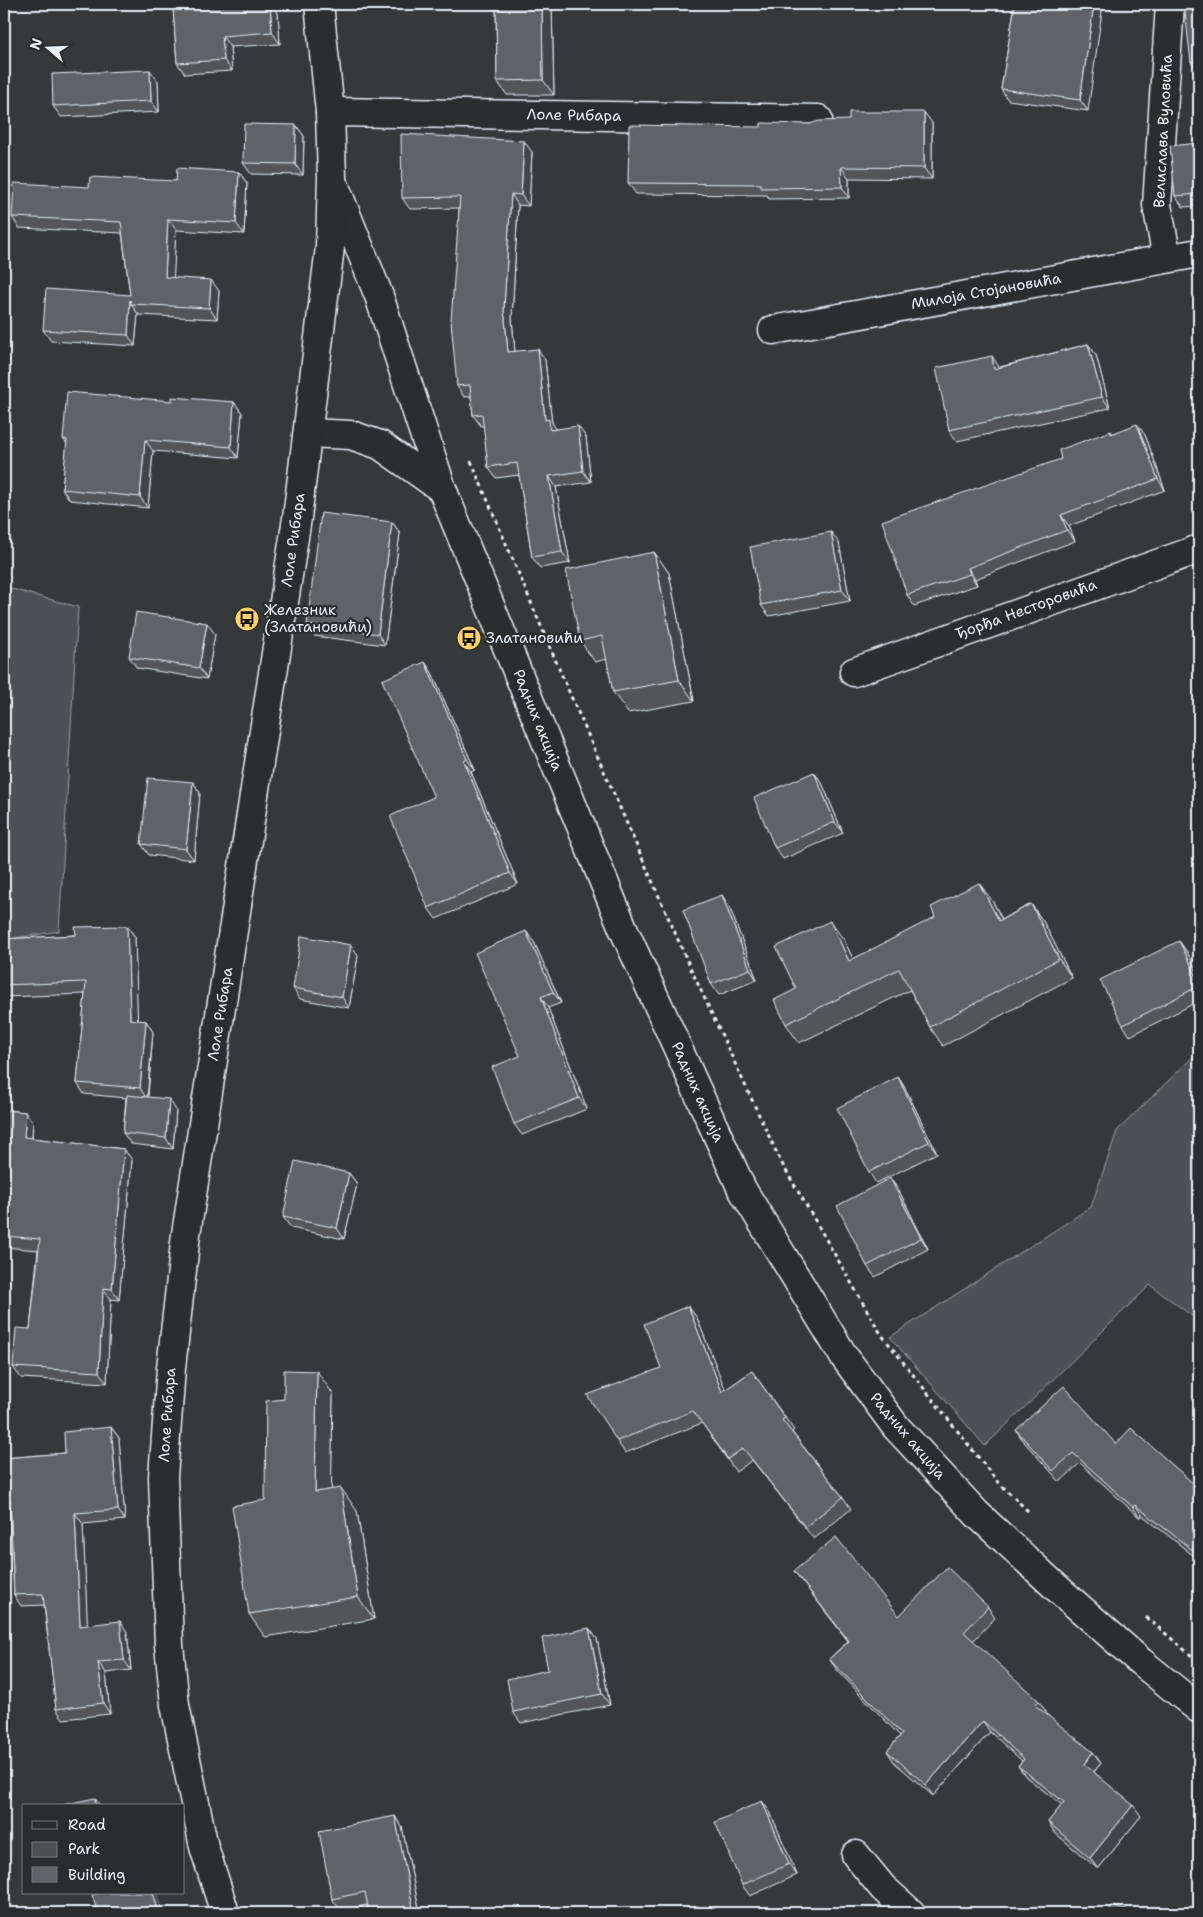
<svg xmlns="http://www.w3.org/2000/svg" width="1203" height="1917" font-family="'Shantell Sans',sans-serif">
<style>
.green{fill:#4d5152;stroke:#9aa1a5}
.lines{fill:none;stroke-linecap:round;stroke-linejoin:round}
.minor-casing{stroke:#e8f1f8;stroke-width:31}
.major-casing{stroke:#e8f1f8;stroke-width:31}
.path{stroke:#e8f1f8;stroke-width:3;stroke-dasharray:4 4;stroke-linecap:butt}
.minor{stroke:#2a2d2e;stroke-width:28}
.major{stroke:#2a2d2e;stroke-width:28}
.wall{fill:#525557;stroke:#e8f1f8}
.shaded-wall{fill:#424547;stroke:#e8f1f8}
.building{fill:#5f6365;stroke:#e8f1f8}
.labels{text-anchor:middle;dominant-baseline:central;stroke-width:4.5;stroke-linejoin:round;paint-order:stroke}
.street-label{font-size:15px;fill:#e8f1f8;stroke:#2a2d2e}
.poi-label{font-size:15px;fill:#e8f1f8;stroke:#2a2d2e;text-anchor:start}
</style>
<rect width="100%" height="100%" fill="#35393a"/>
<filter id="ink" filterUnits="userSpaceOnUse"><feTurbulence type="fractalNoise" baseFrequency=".02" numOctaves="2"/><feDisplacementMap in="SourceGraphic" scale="10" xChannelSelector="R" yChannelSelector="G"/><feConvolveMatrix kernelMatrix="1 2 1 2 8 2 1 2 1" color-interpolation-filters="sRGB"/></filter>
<g filter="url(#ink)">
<g class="green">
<polygon points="4,587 78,607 59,931 4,940"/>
<polygon points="1199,1051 1199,1321 1150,1285 985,1446 890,1337 1091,1207 1117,1131"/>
</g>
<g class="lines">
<defs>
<g id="minor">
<polyline points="330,112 818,119"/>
<polyline points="1167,258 1157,205 1170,4"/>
<polyline points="773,330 1199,253"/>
<polyline points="854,672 1199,549"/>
<polyline points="856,1855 883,1888 911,1913"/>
</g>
<g id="major">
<polyline points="336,189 379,296 442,489 623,928 742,1189 843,1355 896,1427 977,1514 1057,1588 1141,1662 1199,1709"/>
<polyline points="308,433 351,435 380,445 442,489"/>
<polyline points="225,1913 204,1847 175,1705 169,1645 163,1477 171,1368 186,1234 297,518 330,247 332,178 330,112 319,4"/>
</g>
</defs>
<use href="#minor" class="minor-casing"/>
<use href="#major" class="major-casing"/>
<g class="path">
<polyline points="471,461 563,678 690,967 781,1162 881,1334 997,1481 1030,1513"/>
<polyline points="1146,1617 1199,1662"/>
</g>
<use href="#minor" class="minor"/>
<use href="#major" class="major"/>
</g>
<g class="wall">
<polygon points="496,4 552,4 554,95 507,95 497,81"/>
<polygon points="1015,4 1088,111 1008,100 1001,89"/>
<polygon points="1199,4 1199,73 1191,62"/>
<polygon points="173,8 278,13 280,44 230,47 232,71 185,74 177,63"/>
<polygon points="158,81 159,112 61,117 53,106"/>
<polygon points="932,123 932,179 849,178 849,198 769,199 767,195 636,194 628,183 761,127 810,124"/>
<polygon points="296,125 304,136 303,175 251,174 243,163"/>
<polygon points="1199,143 1199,206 1183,207 1175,196"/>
<polygon points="532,152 529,206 518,205 512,319 515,352 545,360 552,423 556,429 586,437 591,482 556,487 570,563 540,568 532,557 519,475 496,478 488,467 484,426 481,426 473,415 471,396 464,397 457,386 459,208 410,209 402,198"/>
<polygon points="239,172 247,183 244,234 176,230 173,277 219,291 217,319 139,315 138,314 135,346 51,341 43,330 130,295 122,233 19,228 12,217 89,187 176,181"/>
<polygon points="1088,344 1096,355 1110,408 957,441 949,430 1000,367"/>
<polygon points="172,401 234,402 242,413 238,458 153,451 148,508 70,500 62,489 67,444 63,439"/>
<polygon points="1111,431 1112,433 1145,435 1165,490 1069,526 1075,541 975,579 977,585 914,606 907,595 1061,459"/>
<polygon points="392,522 400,533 385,645 314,636 307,625"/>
<polygon points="839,543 850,601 769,616 761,605"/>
<polygon points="654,552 669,573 694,701 628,713 613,692 607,659 595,662 580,641"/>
<polygon points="215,634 207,679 137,668 129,657"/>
<polygon points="425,662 432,673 475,770 471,772 518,884 436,919 428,908 434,797"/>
<polygon points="814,772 822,783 843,833 783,859 775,848"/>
<polygon points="193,782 200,793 194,860 149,855 141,844"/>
<polygon points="993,902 1002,919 1031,904 1044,923 1072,978 943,1046 930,1027 910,990 799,1043 786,1024 796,989 844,940 853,959"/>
<polygon points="729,906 757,980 719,995 711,984"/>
<polygon points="127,926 135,937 137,1020 146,1021 153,1032 148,1097 176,1110 173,1149 131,1144 123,1133 126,1098 84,1094 77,1083 85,994 4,997 4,939 76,935"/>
<polygon points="1179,941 1187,952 1199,976 1199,1001 1130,1036 1123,1025"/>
<polygon points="534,942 561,1003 548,1008 587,1109 522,1135 514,1124 520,1056"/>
<polygon points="351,945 358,956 349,1008 300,999 293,988"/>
<polygon points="898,1077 905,1088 937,1153 876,1183 869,1172"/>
<polygon points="4,1110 26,1112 33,1123 32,1138 124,1149 132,1160 119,1300 111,1299 107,1383 21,1378 13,1367 30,1329 38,1250 4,1247"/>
<polygon points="349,1173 357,1184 344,1239 291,1228 283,1217"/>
<polygon points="898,1189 928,1249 875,1277 867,1266"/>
<polygon points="688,1306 697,1318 725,1390 752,1371 794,1430 792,1432 843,1497 851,1509 814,1539 752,1460 736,1472 702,1423 625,1453 617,1441 661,1368"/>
<polygon points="333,1394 331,1490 357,1511 374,1619 265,1637 249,1614 265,1500 284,1399"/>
<polygon points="111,1427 119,1438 125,1520 83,1524 87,1625 127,1632 131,1670 106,1673 110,1714 63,1719 56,1709 44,1605 21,1606 14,1595 10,1511 4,1511 4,1458 65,1453"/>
<polygon points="1016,1430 1116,1444 1195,1485 1199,1485 1199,1560 1142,1515 1140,1518 1080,1463 1060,1482 1023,1441"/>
<polygon points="794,1571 899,1616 988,1607 995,1618 973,1641 1046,1712 1045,1713 1101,1763 1094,1772 1141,1816 1098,1869 1055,1833 1048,1822 1062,1805 1026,1777 1018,1766 1022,1761 990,1732 933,1796 894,1762 887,1751 900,1736 837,1670 829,1659 848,1641"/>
<polygon points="589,1628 597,1639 610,1705 521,1723 513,1712 548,1670"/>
<polygon points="770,1812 797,1875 750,1896 742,1885"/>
<polygon points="402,1827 420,1913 369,1913 367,1905 340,1910 332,1899"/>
</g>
<g class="shaded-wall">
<polygon points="270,4 271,4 278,13 280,44 272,32"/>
<polygon points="542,4 552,4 554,95 543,80"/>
<polygon points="1094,4 1103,4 1088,111 1080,100"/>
<polygon points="222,36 230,47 232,71 224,60"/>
<polygon points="150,70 158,81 159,112 151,101"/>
<polygon points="924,112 932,123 932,179 924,168"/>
<polygon points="296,125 304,136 303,175 295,164"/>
<polygon points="524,141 532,152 529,206 521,195"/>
<polygon points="841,167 849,178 849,198 842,187"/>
<polygon points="239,172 247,183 244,234 236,223"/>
<polygon points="511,194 518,205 512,319 516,363 508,352 504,308"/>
<polygon points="168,219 176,230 173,288 165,277"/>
<polygon points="211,280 219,291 217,319 209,308"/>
<polygon points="130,300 131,304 138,314 135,346 128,335"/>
<polygon points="1088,344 1096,355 1110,408 1102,397"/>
<polygon points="538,349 545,360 552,423 557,430 550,430 545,420"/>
<polygon points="992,356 999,367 1002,380 994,369"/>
<polygon points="234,402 242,413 238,458 231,447"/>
<polygon points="1137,424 1145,435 1165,490 1158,479"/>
<polygon points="578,426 586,437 591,482 583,471"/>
<polygon points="145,440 153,451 148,508 140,497"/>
<polygon points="549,476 556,487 570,563 562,552"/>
<polygon points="1061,515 1069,526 1075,541 1067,530"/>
<polygon points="392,522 400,533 385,645 378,634"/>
<polygon points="831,532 839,543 850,601 842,590"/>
<polygon points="654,552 669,573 694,701 679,680"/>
<polygon points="968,568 975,579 977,585 970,574"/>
<polygon points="207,623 215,634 207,679 199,668"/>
<polygon points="425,662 432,673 475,770 467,759"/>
<polygon points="464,761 471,772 518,884 510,873"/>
<polygon points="814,772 822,783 843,833 835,822"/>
<polygon points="193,782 200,793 194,860 186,849"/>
<polygon points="979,883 993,902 1012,940 999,921"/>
<polygon points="722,895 729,906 757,980 750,969"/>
<polygon points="1031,904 1044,923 1072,978 1059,959"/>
<polygon points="830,921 844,940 863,980 849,961"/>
<polygon points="127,926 135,937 138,1030 130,1019"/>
<polygon points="526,931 534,942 561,1003 553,992"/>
<polygon points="1179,941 1187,952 1199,976 1199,981"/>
<polygon points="351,945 358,956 349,1008 342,997"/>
<polygon points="541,997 548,1008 587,1109 579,1098"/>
<polygon points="146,1021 153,1032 147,1099 140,1088"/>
<polygon points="898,1077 905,1088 937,1153 929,1142"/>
<polygon points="169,1099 176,1110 173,1149 166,1138"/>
<polygon points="26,1112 33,1123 31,1148 24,1137"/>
<polygon points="124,1149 132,1160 119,1300 112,1289"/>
<polygon points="349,1173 357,1184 344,1239 337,1228"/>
<polygon points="890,1178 898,1189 928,1249 921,1238"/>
<polygon points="103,1288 111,1299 107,1383 99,1372"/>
<polygon points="688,1306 697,1318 731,1404 722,1392"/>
<polygon points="317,1371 333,1394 331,1515 315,1492"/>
<polygon points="111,1427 119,1438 125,1520 118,1510"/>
<polygon points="341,1488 357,1511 374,1619 358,1597"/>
<polygon points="1135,1505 1142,1515 1140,1518 1133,1507"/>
<polygon points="75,1513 83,1524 88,1636 80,1626"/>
<polygon points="120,1621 127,1632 131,1670 124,1660"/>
<polygon points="589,1628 597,1639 610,1705 602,1694"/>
<polygon points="98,1662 106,1673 110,1714 103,1703"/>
<polygon points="1039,1701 1046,1712 1043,1716 1035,1705"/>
<polygon points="983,1721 990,1732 933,1796 926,1785"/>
<polygon points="1093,1752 1101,1763 1091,1775 1084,1764"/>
<polygon points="95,1798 100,1806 96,1806"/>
<polygon points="762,1801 770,1812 797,1875 789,1864"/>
<polygon points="1133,1805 1141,1816 1098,1869 1090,1858"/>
<polygon points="395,1816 402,1827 420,1913 414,1913"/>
<polygon points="153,1893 157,1893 163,1913 159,1913"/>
</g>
<g class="building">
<polygon points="240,4 270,4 272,32 222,36 224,60 177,63 173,8"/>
<polygon points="496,4 542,4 543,80 497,81"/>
<polygon points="1015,4 1094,4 1080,100 1001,89"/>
<polygon points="1184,4 1199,4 1199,61 1191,62"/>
<polygon points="150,70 151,101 53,106 52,74"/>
<polygon points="849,112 924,112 924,168 841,167 842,187 761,188 761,184 628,183 629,125 761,127 761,123 810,124 819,121 849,120"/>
<polygon points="244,124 296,125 295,164 243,163"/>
<polygon points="401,134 524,141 521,195 511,194 504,308 508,352 538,349 545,420 549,419 550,430 578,426 583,471 549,476 562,552 532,557 517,463 488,467 482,414 473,415 470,385 457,386 451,321 460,197 402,198"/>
<polygon points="1199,143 1199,194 1175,196 1170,146"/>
<polygon points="177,168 239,172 236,223 168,219 165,277 211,280 209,308 131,304 130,300 128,335 43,330 46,289 130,295 121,222 12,217 14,183 89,187 90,177 176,181"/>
<polygon points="1088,344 1102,397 949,430 936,368 992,356 994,369"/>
<polygon points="67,392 172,401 172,397 234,402 231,447 145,440 140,497 62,489 67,440 63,439"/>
<polygon points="1137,424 1158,479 1061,515 1067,530 968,568 970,574 907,595 882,521 1061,459 1059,450 1111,431 1111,434"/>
<polygon points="321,513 392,522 378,634 307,625"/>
<polygon points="831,532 842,590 761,605 750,547"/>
<polygon points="654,552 679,680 613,692 602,636 580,641 566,570"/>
<polygon points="136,612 207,623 199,668 129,657"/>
<polygon points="425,662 467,759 464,761 510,873 428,908 390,816 434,797 382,680"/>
<polygon points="814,772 835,822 775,848 754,798"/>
<polygon points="148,778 193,782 186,849 141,844"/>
<polygon points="979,883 999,921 1031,904 1059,959 930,1027 899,969 786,1024 774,1000 796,989 776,947 830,921 849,961 935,917 931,907"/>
<polygon points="722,895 750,969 711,984 683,910"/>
<polygon points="127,926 130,1019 146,1021 140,1088 77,1083 86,982 4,985 4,939 76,935 75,927"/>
<polygon points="526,931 553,992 541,997 579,1098 514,1124 492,1067 520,1056 475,953"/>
<polygon points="301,936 351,945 342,997 293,988"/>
<polygon points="1179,941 1199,981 1199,986 1123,1025 1100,980"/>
<polygon points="898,1077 929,1142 869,1172 837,1108"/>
<polygon points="127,1095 169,1099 166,1138 123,1133"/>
<polygon points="4,1110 26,1112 24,1137 124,1149 112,1289 103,1288 99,1372 13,1367 16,1328 30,1329 40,1239 4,1236"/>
<polygon points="295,1161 349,1173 337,1228 283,1217"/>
<polygon points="890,1178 921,1238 867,1266 837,1206"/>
<polygon points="688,1306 722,1392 752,1371 785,1418 782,1420 843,1497 805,1527 743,1448 728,1459 693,1411 617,1441 587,1395 661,1368 644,1324"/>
<polygon points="284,1370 317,1371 315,1492 341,1488 358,1597 249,1614 232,1506 265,1500 266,1401 284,1399"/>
<polygon points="1064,1386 1116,1444 1131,1428 1195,1485 1197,1483 1199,1485 1199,1555 1135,1505 1133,1507 1073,1453 1053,1471 1016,1430"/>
<polygon points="111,1427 118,1510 75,1513 80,1626 120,1621 124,1660 98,1662 103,1703 56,1709 43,1594 14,1595 10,1500 4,1500 4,1458 65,1453 64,1432"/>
<polygon points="836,1537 899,1616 947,1567 988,1607 964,1632 1039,1701 1035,1705 1093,1752 1084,1764 1133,1805 1090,1858 1048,1822 1064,1802 1018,1766 1024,1759 983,1721 926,1785 887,1751 902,1734 829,1659 849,1641 794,1571"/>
<polygon points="589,1628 602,1694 513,1712 507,1679 548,1670 542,1638"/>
<polygon points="95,1798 96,1806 57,1806"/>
<polygon points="762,1801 789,1864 742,1885 715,1822"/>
<polygon points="395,1816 414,1913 369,1913 365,1892 332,1899 319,1831"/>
<polygon points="99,1893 153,1893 159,1913 98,1913 92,1895"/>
<polygon points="698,1906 702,1913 683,1913"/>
<polygon points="1111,1906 1138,1913 1109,1913"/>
</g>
</g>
<defs>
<symbol id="bus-disc" viewBox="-11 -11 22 22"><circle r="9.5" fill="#ffd166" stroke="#2a2d2e"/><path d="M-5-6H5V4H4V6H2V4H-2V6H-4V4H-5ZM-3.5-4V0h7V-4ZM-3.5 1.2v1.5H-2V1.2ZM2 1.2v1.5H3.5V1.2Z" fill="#111"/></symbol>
</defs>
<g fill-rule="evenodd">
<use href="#bus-disc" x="233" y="605" width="28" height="28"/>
<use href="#bus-disc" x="455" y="624" width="28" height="28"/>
</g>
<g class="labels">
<g class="street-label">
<text transform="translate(574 115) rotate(1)">Лоле Рибара</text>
<text transform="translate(1163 131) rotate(-87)">Велислава Вуловића</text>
<text transform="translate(986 291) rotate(-10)">Милоја Стојановића</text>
<text transform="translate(293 540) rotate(-82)">Лоле Рибара</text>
<text transform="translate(1026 609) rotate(-20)">Ђорђа Несторовића</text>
<text transform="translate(538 720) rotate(68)">Радних акција</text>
<text transform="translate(220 1014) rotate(-81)">Лоле Рибара</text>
<text transform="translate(698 1092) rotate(66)">Радних акција</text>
<text transform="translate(167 1415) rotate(-86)">Лоле Рибара</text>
<text transform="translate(908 1436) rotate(50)">Радних акција</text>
</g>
<g class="poi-label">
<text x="264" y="610">Железник<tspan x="264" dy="17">(Златановићи)</tspan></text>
<text x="486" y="638">Златановићи</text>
</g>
</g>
<rect width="1203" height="1917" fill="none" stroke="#2a2d2e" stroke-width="20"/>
<rect x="10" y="10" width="1183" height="1897" fill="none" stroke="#e8f1f8" stroke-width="2" filter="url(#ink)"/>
<rect x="22" y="1804" width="162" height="90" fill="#2a2d2e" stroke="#767b7f"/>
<rect x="32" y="1821" width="25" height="8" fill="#2a2d2e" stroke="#767b7f"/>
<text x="68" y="1830" font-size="15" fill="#e8f1f8">Road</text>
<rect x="32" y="1842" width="25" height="15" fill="#4d5152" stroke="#767b7f"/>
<text x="68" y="1854" font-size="15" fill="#e8f1f8">Park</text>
<rect x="32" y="1867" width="25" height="15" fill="#5f6365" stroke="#767b7f"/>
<text x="68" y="1880" font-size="15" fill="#e8f1f8">Building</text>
<g transform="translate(48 48) rotate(289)" stroke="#2a2d2e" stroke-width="4" paint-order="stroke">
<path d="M0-4L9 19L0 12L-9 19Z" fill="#e8f1f8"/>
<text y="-8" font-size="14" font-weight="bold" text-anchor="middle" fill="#e8f1f8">N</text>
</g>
</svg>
